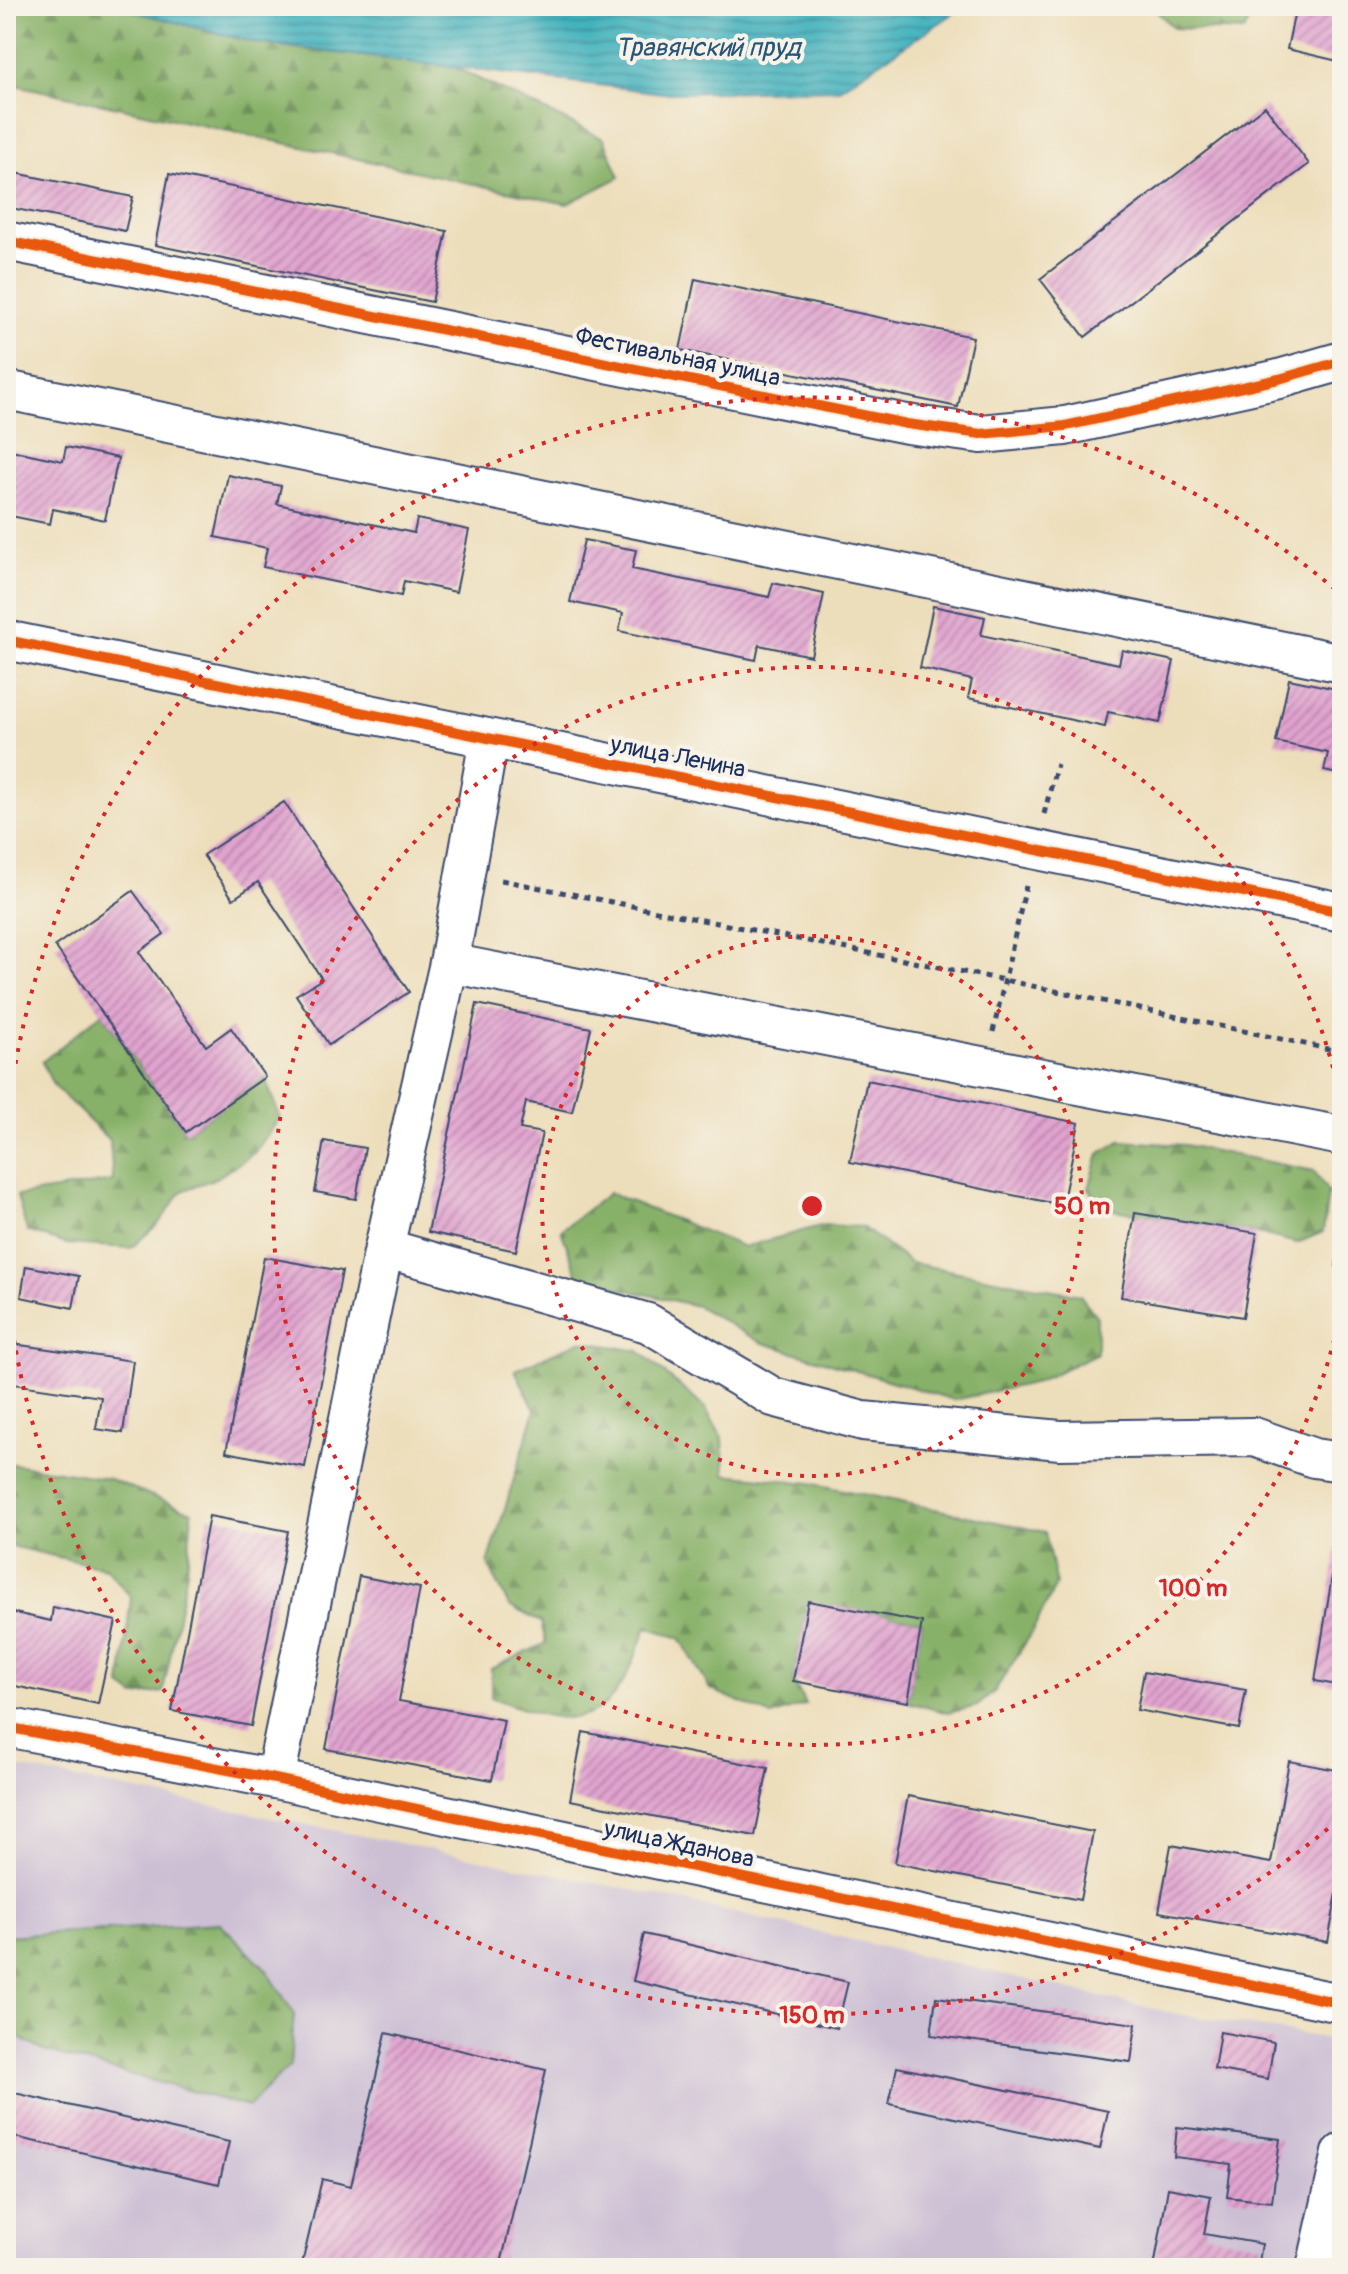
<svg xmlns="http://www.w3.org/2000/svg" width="1348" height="2274" font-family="Pangolin,sans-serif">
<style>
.industrial{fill:#ccbfd4}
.forest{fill:url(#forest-firs);stroke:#517063;stroke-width:2}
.water{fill:url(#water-rules);stroke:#2f708e;stroke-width:2}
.building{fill:url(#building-hatch)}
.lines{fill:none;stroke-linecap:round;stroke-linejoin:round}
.minor-casing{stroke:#3a496c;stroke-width:42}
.path{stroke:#3a496c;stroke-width:5;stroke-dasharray:6 6;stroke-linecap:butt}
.minor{stroke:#fff;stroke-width:38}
.cycleway-casing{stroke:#f7f3e8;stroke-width:15}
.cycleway{stroke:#e8590c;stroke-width:10}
.ring{fill:none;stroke:#d62828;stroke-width:4;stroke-dasharray:4 8}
.labels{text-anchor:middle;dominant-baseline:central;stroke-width:8;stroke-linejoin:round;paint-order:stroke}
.street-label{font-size:24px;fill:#1b2f5e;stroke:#f7f3e8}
.water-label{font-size:26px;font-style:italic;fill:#27567a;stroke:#f7f3e8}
.centre{fill:#d62828;stroke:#f7f3e8;stroke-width:4}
.ring-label{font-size:24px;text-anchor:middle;font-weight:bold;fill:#d62828;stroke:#f7f3e8;stroke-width:8;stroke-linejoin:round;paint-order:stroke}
</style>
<defs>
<pattern id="forest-firs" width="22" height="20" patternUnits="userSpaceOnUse" patternTransform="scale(2)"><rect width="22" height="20" fill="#87b168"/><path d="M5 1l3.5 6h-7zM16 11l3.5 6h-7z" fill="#6e9059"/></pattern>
<pattern id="water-rules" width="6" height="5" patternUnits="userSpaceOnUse" patternTransform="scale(2)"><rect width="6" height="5" fill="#43b2bd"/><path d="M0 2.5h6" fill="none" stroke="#37919d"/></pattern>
<pattern id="building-hatch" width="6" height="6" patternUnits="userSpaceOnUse" patternTransform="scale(2)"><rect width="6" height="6" fill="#e1a3cf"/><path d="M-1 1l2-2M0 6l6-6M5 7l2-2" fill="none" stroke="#b685ab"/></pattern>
</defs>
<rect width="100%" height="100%" fill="#f7f3e8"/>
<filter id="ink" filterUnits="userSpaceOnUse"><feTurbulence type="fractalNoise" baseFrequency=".0125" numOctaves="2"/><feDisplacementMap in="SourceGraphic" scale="16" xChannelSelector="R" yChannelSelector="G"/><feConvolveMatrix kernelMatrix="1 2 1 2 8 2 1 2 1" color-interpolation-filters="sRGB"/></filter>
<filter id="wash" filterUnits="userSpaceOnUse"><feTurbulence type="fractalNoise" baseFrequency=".006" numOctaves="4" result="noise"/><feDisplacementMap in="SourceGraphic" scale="32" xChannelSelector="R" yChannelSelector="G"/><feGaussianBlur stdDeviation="1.8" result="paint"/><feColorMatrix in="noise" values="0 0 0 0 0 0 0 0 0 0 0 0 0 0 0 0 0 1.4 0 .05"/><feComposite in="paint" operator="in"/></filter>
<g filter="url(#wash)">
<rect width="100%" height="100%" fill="#eddebb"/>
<polygon class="industrial" points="6,1765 625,1888 1172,2013 1342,2041 1342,2268 6,2268"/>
<g class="forest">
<polygon points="6,6 113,6 257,43 454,67 604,139 620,177 567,204 6,83"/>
<polygon points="1151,6 1258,6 1244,31 1174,28"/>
<polygon points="102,1013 186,1132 265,1077 280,1118 254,1153 218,1177 182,1191 159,1223 131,1248 66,1244 27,1231 17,1196 113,1181 110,1141 53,1085 42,1062"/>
<polygon points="1120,1141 1185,1145 1314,1171 1328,1192 1323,1232 1297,1243 1257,1233 1103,1208 1089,1188 1099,1154"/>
<polygon points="609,1193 744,1247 824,1225 862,1227 911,1263 1080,1295 1097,1317 1097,1353 1037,1382 954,1400 760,1342 697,1306 579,1279 561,1230"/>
<path d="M 580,1341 L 639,1351 L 705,1408 L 723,1439 L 725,1474 L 810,1483 L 1045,1532 L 1056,1585 L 1031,1634 L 994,1692 L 977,1706 L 948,1713 L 908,1702 L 922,1622 L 808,1602 L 793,1681 L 806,1704 L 772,1716 L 710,1689 L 680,1638 L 647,1627 C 612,1724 587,1736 491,1697 L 491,1669 L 546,1643 L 541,1622 L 509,1606 L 488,1564 L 535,1410 L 515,1370 Z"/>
<polygon points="6,1463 110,1479 192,1512 187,1571 163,1692 135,1696 121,1686 131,1597 106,1568 6,1545"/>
<polygon points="220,1923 266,1969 294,2014 290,2065 248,2107 44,2051 6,2031 6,1936"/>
</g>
<polygon class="water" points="113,6 965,6 839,89 663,93 257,43"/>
<g id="blocks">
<g class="building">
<polygon points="1296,6 1342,6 1342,62 1287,49"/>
<polygon points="1265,106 1309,164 1085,337 1040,279"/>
<polygon points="6,171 133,197 125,231 6,207"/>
<polygon points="169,174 447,231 432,302 155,245"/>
<polygon points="695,279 973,337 958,407 680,350"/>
<polygon points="66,447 118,458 105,520 53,509 50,524 6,515 6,449 63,461"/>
<polygon points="228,475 281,486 277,504 414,533 417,519 469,530 456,592 404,581 401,596 263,567 267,548 215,537"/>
<polygon points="584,540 636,550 632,569 769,597 773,583 824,594 811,656 759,645 756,660 619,631 623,613 570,602"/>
<polygon points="933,606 985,617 981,635 1119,664 1122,650 1174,661 1160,723 1108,712 1105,727 968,698 972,680 920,668"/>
<polygon points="1289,679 1341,690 1337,709 1342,709 1342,775 1324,771 1328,753 1276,742"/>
<polygon points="284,802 409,992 329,1045 296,995 322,979 258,882 233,899 203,855"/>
<polygon points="133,891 164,934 139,952 206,1046 231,1028 265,1077 186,1132 55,946"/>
<polygon points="477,1004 591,1028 572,1112 526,1102 520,1129 542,1133 516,1251 428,1232"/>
<polygon points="867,1080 1079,1123 1062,1205 850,1162"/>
<polygon points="324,1141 365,1148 356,1199 315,1192"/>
<polygon points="1135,1213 1257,1233 1243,1317 1121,1297"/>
<polygon points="1340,1237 1342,1237 1342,1267 1336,1266"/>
<polygon points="264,1257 342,1271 305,1467 226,1452"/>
<polygon points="26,1266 79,1276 73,1308 21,1297"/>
<polygon points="6,1343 133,1361 123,1433 96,1429 101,1397 6,1383"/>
<polygon points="209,1516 288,1531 251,1726 172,1711"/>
<polygon points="1340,1527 1342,1527 1342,1686 1315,1681"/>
<polygon points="359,1576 420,1588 399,1701 504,1720 492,1780 326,1749"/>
<polygon points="808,1601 922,1622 908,1702 793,1681"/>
<polygon points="53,1607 116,1621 98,1704 6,1684 6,1611 51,1621"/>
<polygon points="1144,1672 1246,1690 1239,1729 1137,1710"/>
<polygon points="583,1732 768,1768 755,1836 570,1800"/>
<polygon points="1289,1761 1342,1771 1342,1865 1328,1942 1159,1912 1171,1845 1271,1863"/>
<polygon points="908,1796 1093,1832 1080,1900 895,1863"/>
<polygon points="644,1934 848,1982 837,2028 633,1981"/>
<polygon points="936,1997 1136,2024 1131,2062 931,2035"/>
<polygon points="1220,2032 1274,2042 1268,2079 1214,2069"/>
<polygon points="386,2033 546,2070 500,2268 301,2268 322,2179 351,2186"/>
<polygon points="897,2067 1108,2111 1100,2149 889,2104"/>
<polygon points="6,2091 229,2142 219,2184 6,2135"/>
<polygon points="1177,2127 1280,2139 1272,2202 1227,2197 1231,2164 1174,2157"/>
<polygon points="1168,2188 1211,2196 1204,2234 1262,2244 1258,2268 1154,2268"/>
</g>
</g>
</g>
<g filter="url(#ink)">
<use href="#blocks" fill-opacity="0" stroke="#3a496c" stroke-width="2"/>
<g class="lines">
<defs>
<g id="minor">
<polyline points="6,241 907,424 981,434 1065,426 1279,379 1342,361"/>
<polyline points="6,390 1342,663"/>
<polyline points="6,640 1342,912"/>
<polyline points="449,963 1342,1136"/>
<polyline points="384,1248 648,1323 773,1397 863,1421 1060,1440 1254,1437 1314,1458 1342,1462"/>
<polyline points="6,1727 275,1779 1330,2001 1342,1998"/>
<polyline points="275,1779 384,1248 449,963 489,739"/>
<polyline points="1316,2268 1342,2153"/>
</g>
</defs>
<use href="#minor" class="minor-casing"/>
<g class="path">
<polyline points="1044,814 1057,764"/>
<polyline points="501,880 1004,980 1342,1052"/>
<polyline points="993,1032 1026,886"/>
</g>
<use href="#minor" class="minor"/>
<defs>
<g id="cycleway">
<polyline points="6,241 907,424 981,434 1065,426 1279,379 1342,361"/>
<polyline points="6,640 1342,912"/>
<polyline points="6,1727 275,1779 1330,2001 1342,1998"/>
</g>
</defs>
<use href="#cycleway" class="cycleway-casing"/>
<use href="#cycleway" class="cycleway"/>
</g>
</g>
<g class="ring">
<circle cx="812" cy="1206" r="270"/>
<path d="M1342 1304A539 539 0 1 1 1342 1108"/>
<path d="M1337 1821A809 809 0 0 1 6 1277M6 1135A809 809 0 0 1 1337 591"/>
</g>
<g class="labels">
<g class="street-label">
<text transform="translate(678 357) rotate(12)">Фестивальная улица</text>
<text transform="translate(678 757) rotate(11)">улица Ленина</text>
<text transform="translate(679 1844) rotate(12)">улица Жданова</text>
</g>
<g class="water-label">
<text x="708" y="48">Травянский пруд</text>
</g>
</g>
<circle cx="812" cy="1206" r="12" class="centre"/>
<g class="ring-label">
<text x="1082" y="1214">50 m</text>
<text x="1193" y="1596">100 m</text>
<text x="812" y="2023">150 m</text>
</g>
<rect width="1348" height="2274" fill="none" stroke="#f7f3e8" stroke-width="32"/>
</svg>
